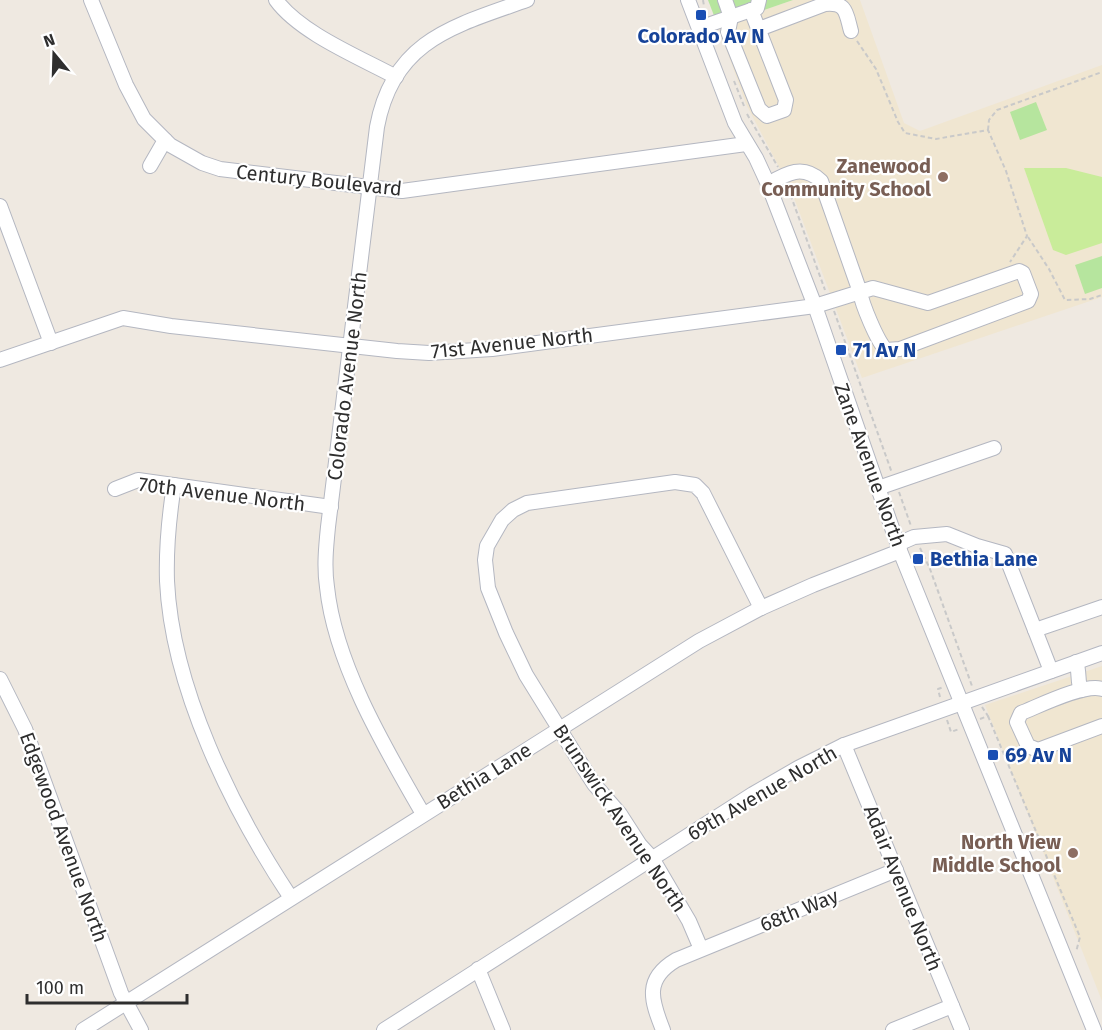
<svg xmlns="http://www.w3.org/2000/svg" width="1102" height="1030" font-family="'Fira Sans',sans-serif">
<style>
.education{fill:#f0e6d1}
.green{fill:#b6e59e}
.pitch{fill:#c9ec9a}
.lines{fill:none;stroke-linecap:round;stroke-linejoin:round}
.minor-casing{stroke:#b4b7c1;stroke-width:16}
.path{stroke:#c9c9c9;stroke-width:2;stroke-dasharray:4.5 3;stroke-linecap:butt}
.minor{stroke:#fff;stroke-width:14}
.transit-dot{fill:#1a4fb4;stroke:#fff;stroke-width:2}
.education-dot{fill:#8d6e63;stroke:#fff;stroke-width:2}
.labels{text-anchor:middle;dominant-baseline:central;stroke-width:4.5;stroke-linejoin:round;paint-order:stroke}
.transit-label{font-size:20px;font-weight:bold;fill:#164399;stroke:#fff;text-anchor:start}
.education-label{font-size:20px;font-weight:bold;fill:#785e54;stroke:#fff;text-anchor:end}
.street-label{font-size:20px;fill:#2e2e2e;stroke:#fff}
</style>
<rect width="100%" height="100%" fill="#efe9e1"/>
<g class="education">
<polygon points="793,0 860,0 904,123 920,131 1102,65 1102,297 862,378 791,190 746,104 718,26"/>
<polygon points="1102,666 1102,1001 985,705"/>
</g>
<g class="green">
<polygon points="708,0 793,0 718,26"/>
<polygon points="1036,102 1047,130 1020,140 1010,112"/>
<polygon points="1102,256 1102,288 1085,294 1075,265"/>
</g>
<polygon class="pitch" points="1024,168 1066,168 1102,177 1102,243 1066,255 1053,250"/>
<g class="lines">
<defs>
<g id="minor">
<polyline points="91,0 126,85 144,119 170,145 202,163 220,169 402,191 746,144"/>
<path d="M 276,0 C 300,33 359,57 396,77"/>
<polyline points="688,0 735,123 756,158 768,184 815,306 900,551 1094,1030"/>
<polyline points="725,0 731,17 728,32 759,109 767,116 784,110 786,100 751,10"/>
<polyline points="699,28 757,8 759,0"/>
<path d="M 759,29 L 825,4 C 847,2 846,13 851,31"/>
<polyline points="150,166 165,140"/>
<polyline points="0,206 51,343"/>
<path d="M 0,360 L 123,318 L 171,326 L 397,351 L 429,353 L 492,349 L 815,306 L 873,288 L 928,303 L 1019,271 L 1023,273 L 1031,294 L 1028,301 L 900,349 L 886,350 C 877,341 862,304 860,292 L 821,181 C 803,164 787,173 768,184"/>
<path d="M 174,485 C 169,517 166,549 167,581 C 172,688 232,809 291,898"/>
<polyline points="878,488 994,448"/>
<polyline points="115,489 138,480 331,507"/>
<polyline points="898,544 914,537 947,534 977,546 1005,554 1035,630"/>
<path d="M 1076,662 C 1080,672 1077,681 1081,690"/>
<polyline points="1051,671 1035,630 1102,607"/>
<polyline points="0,679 25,729 121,993 141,1030"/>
<path d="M 1102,689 C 1085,683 1039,706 1021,713 L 1017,722 L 1028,746 L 1038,750 L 1102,726"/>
<polyline points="844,745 962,1030"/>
<path d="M 423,814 C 385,748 335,664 327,587 C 324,567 326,547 328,527 L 377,127 C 393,40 454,26 527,0"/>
<polyline points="701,949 689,921 652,858 640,845 620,814 594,784 578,759 526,675 506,633 488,588 485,560 487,546 502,520 513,510 527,503 675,482 695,485 703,493 761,608"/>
<polyline points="478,969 503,1030"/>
<polyline points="83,1030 699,641 761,608 813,585 900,551"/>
<polyline points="384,1030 753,794 798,768 844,745 1102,653"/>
<path d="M 663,1030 C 651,1000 644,979 676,960 L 896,870"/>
<polyline points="893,1030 952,1006"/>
</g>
</defs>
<use href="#minor" class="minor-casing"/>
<g class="path">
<polyline points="703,0 704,6"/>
<polyline points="857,41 876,69 898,122 905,133 936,139 988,130 1006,171 1027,236 1010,262"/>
<polyline points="734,81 744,106"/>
<polyline points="747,114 778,167"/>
<polyline points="988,130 989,120 997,110 1102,72"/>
<polyline points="788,188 825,290"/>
<polyline points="1028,237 1049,269 1065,300 1090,299 1102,295"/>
<polyline points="834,311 892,473"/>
<polyline points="899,492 911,526"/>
<polyline points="920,548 930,569 972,686"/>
<polyline points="940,697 938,689 944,687"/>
<polyline points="988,716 1080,937 1076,952"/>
<polyline points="980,719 988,716 982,707"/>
<polyline points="947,720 951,732 959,729"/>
</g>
<use href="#minor" class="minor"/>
</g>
<g class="transit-dot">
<rect x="695" y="9" width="12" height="12" rx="3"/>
<rect x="835" y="344" width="12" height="12" rx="3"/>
<rect x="912" y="553" width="12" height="12" rx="3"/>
<rect x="987" y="749" width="12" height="12" rx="3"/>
</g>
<g class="education-dot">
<circle cx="943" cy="177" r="6"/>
<circle cx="1073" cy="853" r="6"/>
</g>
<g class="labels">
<g class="transit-label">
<text x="701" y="36" text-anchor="middle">Colorado Av N</text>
<text x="853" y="350">71 Av N</text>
<text x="930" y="559">Bethia Lane</text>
<text x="1005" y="755">69 Av N</text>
</g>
<g class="education-label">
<text x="931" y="166">Zanewood<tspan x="931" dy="23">Community School</tspan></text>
<text x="1061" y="842">North View<tspan x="1061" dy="23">Middle School</tspan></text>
</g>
<g class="street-label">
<text transform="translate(319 180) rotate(6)">Century Boulevard</text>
<text transform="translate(512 343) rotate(-6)">71st Avenue North</text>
<text transform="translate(347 376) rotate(-83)">Colorado Avenue North</text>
<text transform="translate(870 465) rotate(70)">Zane Avenue North</text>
<text transform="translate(222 494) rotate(7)">70th Avenue North</text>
<text transform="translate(484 776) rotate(-32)">Bethia Lane</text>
<text transform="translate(762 793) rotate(-30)">69th Avenue North</text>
<text transform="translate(620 818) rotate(56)">Brunswick Avenue North</text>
<text transform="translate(64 837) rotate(70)">Edgewood Avenue North</text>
<text transform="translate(903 888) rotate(68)">Adair Avenue North</text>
<text transform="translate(799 910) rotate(-22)">68th Way</text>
</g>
</g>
<g transform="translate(54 54) rotate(341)" stroke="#ffffff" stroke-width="4.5" paint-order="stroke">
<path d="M0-4.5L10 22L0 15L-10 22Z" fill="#2e2e2e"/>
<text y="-9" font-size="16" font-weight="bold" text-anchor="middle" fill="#2e2e2e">N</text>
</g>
<path d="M27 994v9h160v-9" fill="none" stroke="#2e2e2e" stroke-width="3"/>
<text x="36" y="994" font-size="18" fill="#2e2e2e" stroke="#ffffff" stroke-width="4.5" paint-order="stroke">100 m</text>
</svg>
